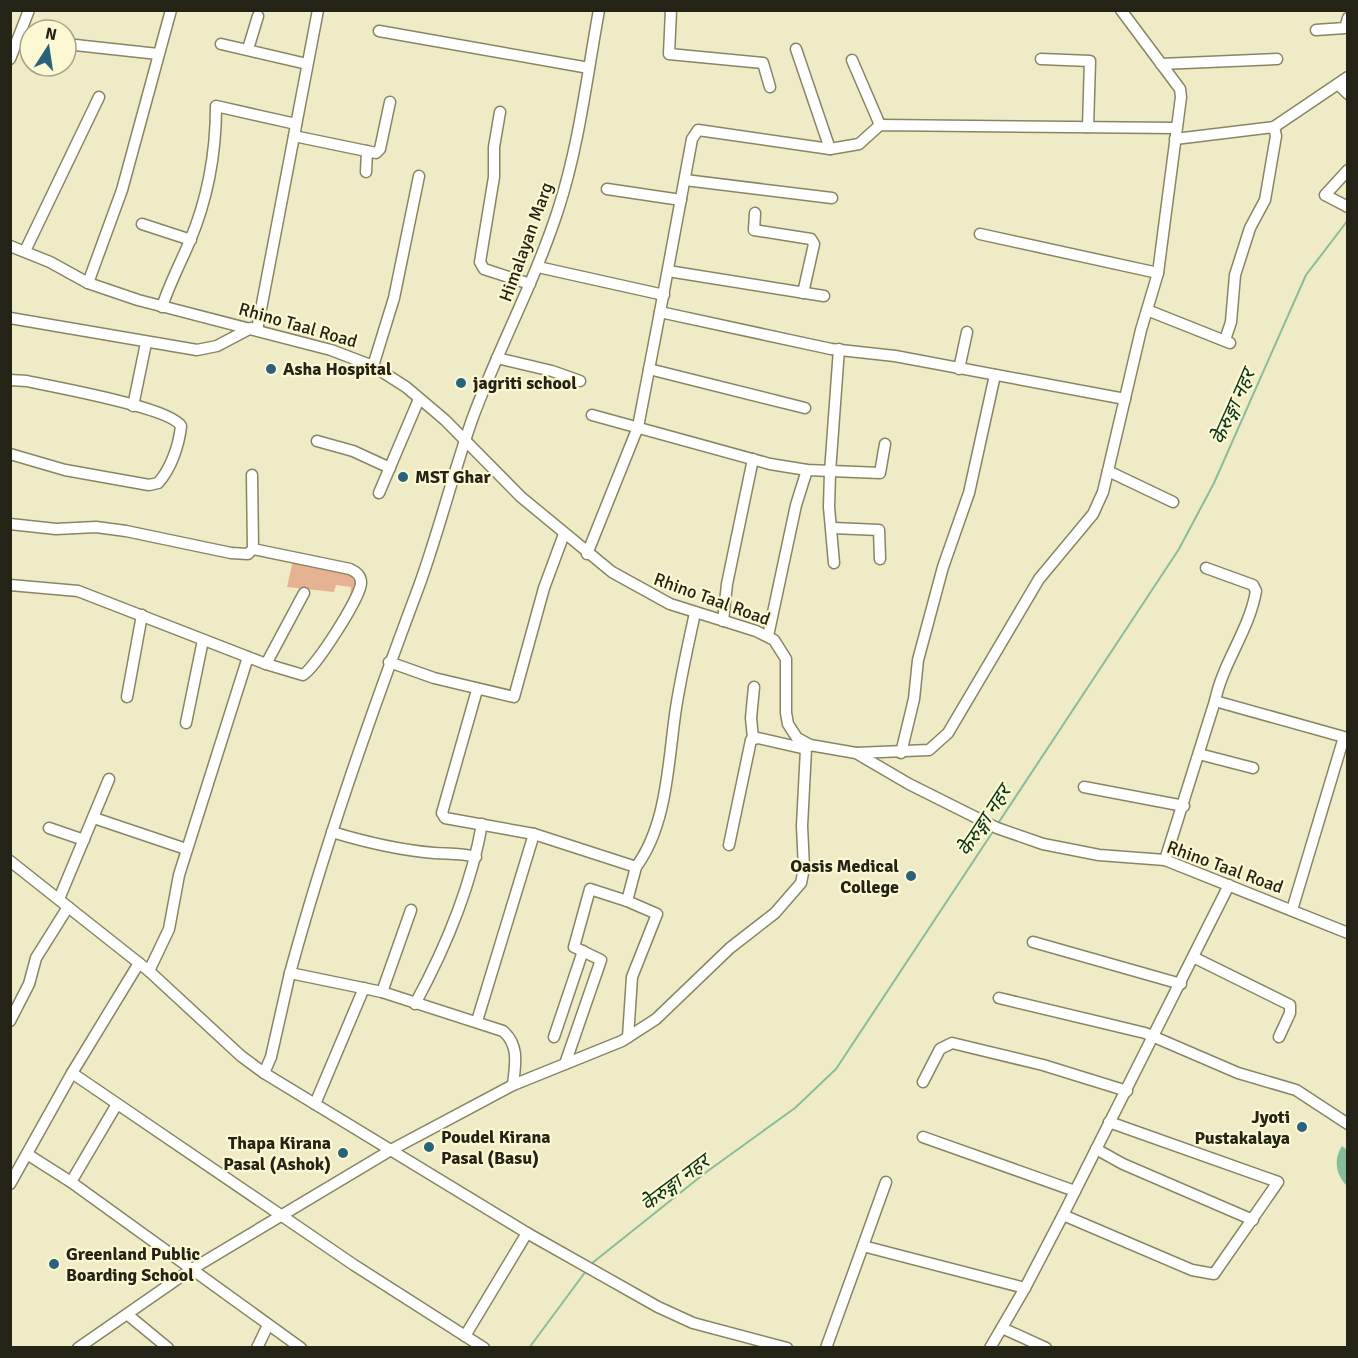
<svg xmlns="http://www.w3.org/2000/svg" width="1358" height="1358" font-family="Signika,'Noto Sans Devanagari',sans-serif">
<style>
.green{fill:#e6b292}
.water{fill:#89bd99}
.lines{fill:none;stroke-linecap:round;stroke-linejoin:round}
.stream{stroke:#89bd99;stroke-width:2}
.minor-casing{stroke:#888564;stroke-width:13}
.minor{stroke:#fff;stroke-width:10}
.poi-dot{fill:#29627b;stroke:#fbf8d3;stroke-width:2}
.labels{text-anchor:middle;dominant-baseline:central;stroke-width:4.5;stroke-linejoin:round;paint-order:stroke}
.street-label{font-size:18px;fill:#242315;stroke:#fbf8d3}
.poi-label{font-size:18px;font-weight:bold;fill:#242315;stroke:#fbf8d3;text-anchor:start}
.water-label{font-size:20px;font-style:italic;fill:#0a341c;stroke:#fbf8d3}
</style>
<rect width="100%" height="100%" fill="#eeebc6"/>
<polygon class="green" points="293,560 353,576 356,585 350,598 351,587 336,585 334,592 287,587"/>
<path class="water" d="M 1342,1146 L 1347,1150 L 1347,1186 C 1336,1175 1333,1160 1342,1146 Z"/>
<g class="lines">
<g class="stream">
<polyline points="997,825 1179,549 1214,483 1306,275 1348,220"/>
<polyline points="591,1264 705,1173 795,1108 836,1069 994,830"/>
<polyline points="529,1348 586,1271"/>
</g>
<defs>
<g id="minor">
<polyline points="671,10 669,54 763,63 770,87"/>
<polyline points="1316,30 1345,28 1348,18"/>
<polyline points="379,31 589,68"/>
<polyline points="66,44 158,54"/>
<polyline points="221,44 307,64"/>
<polyline points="248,49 258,16"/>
<polyline points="796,49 830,149"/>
<polyline points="10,59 29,10"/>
<polyline points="1041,59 1090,61 1088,127"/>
<polyline points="852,60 880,125"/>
<polyline points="1161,64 1277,59"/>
<polyline points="1338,84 1348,94"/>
<polyline points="500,112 494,147 494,177 480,262 484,269 530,284"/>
<polyline points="294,136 376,153 380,149 390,102"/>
<polyline points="1175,139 1274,127 1348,77"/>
<polyline points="1348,170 1325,195 1348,207"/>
<polyline points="366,172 367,151"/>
<polyline points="685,180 832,198"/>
<polyline points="607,189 681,200"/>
<polyline points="755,213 754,230 811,239 814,244 803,293"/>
<polyline points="142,224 191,240"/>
<polyline points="980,234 1158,273"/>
<polyline points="10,246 50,262 88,283 138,300 331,350 373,366 406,387 445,420 521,497 612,572 670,604 756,631 774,640 786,659 786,713 788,724 797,738 810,745 856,753 909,784 997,828 1043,844 1099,855 1165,860 1348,933"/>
<polyline points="25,251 99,97"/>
<polyline points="538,267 664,295"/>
<polyline points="668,271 824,296"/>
<polyline points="88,283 122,190 171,10"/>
<path d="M 162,307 C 169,285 180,264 189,243 C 207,201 216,152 216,106 L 296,124"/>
<polyline points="1147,310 1230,343"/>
<polyline points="660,312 692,139 698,130 830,149 859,144 880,125 1176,128"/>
<polyline points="10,318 197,350 217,346 251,328"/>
<polyline points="257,330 318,10"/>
<polyline points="1225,340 1231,322 1235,275 1250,228 1265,200 1276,136 1274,127"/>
<polyline points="497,358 552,371 580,381"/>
<polyline points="373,366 394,298 419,176"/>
<polyline points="649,369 805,408"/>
<polyline points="959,369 967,332"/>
<path d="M 10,380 L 27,381 C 53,387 170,407 181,426 C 179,445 171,469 158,483 L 149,485 L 65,470 L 10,454"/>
<polyline points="133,406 146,343"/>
<polyline points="592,415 770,464 807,470 880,473 885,444"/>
<polyline points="317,441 353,451 390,468"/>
<polyline points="1108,471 1173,502"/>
<polyline points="252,475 253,549"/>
<polyline points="379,493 419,399"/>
<path d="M 10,524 L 56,529 L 96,527 L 126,531 L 231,553 L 248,554 L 253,549 L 350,569 C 356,572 361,575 361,583 C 361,597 315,668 303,675 L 266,664 L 78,591 L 10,585"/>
<polyline points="833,528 879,530 880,559"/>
<polyline points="587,554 638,427 660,312 831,349 895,356 1125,399"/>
<polyline points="834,563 829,507 830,472 839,349"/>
<path d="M 1206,568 L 1253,585 L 1256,591 C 1249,631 1223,662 1215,701"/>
<polyline points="723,621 727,584 753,459"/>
<polyline points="768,636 796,505 807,470"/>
<polyline points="389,662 434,678 514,697 544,588 564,534"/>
<polyline points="266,664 304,593"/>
<path d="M 477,690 L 442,813 L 445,818 L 534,834 L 636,867 C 668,824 668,760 676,708 C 681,676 688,645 695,613"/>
<polyline points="127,697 142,615"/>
<polyline points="186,723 203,640"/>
<polyline points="753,738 751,718 754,687"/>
<polyline points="856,753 929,750 948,733 1039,579 1093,514 1103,492 1141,330 1158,273 1181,97 1180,89 1121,10"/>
<polyline points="901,753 914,699 918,660 943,567 969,493 995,375"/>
<polyline points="1199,754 1253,768"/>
<polyline points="1084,787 1184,806"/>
<polyline points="94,818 186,849"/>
<polyline points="49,828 84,840"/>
<path d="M 332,832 C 365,842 399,850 434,853 C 449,854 461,853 476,857"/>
<polyline points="729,845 751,740 758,738 806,749"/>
<polyline points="1165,860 1215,701 1344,737 1292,910"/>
<polyline points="10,861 149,971 241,1056 264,1073 527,1233 658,1307 693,1323 787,1348"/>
<polyline points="59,899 109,779"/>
<polyline points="1033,942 1181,984"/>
<polyline points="1195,958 1290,1005 1290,1013 1279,1037"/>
<polyline points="149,971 169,929 179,875 248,657"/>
<path d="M 290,973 C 326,841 371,714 419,586 C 439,531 453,473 473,417 C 499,347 535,281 558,210 C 579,146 587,76 599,10"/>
<polyline points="382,992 411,910"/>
<polyline points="999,998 1145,1033 1238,1073 1296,1090 1348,1124"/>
<path d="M 415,1004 C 446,947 471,887 482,824"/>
<polyline points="10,1021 29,984 36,958 68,907"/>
<polyline points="477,1021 534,834"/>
<polyline points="554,1037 583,951"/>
<polyline points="628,1037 632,977 657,914 627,901 636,867"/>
<polyline points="565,1064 601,960 574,947 590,889 627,901"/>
<polyline points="72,1073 354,1265 484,1348"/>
<path d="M 264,1073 L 271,1057 L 290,973 L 382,992 L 503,1031 C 520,1046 515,1065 513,1085"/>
<polyline points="923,1082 940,1049 952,1043 1043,1065 1127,1091"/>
<polyline points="315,1104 364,988"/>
<polyline points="923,1137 1075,1191"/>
<polyline points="1096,1149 1123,1164 1253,1220"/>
<polyline points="27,1154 71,1182 301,1348"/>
<polyline points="71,1182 117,1104"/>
<polyline points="10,1184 72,1073 139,963"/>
<polyline points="1063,1215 1192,1270 1214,1274 1278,1182 1109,1122"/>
<polyline points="863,1246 886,1182"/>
<polyline points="128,1315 168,1348"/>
<polyline points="1002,1328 1046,1348"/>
<polyline points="465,1336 527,1233"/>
<polyline points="78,1348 192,1269 391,1150 513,1085 622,1041 656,1019 730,948 775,913 801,883 804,868 802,826 806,749 810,745"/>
<polyline points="257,1348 268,1325"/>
<polyline points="826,1348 863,1246 1025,1288"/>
<polyline points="990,1348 1025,1288 1063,1215 1229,885"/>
</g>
</defs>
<use href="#minor" class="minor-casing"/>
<use href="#minor" class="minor"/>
</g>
<g class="poi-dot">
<circle cx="271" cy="369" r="6"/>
<circle cx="461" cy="383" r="6"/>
<circle cx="403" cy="477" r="6"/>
<circle cx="911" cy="876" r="6"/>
<circle cx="1302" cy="1127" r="6"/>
<circle cx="429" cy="1147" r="6"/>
<circle cx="343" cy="1153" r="6"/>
<circle cx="54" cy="1264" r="6"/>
</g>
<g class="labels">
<g class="street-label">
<text transform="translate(526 242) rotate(-70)">Himalayan Marg</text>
<text transform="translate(298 325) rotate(16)">Rhino Taal Road</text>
<text transform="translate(712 599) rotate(20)">Rhino Taal Road</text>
<text transform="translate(1225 867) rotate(20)">Rhino Taal Road</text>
</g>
<g class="poi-label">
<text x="283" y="369">Asha Hospital</text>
<text x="473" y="383">jagriti school</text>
<text x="415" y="477">MST Ghar</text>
<text x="899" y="866" text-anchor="end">Oasis Medical<tspan x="899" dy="21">College</tspan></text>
<text x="1290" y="1117" text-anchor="end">Jyoti<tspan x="1290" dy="21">Pustakalaya</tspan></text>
<text x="441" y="1137">Poudel Kirana<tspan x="441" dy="21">Pasal (Basu)</tspan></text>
<text x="331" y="1143" text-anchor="end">Thapa Kirana<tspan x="331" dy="21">Pasal (Ashok)</tspan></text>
<text x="66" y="1254">Greenland Public<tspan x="66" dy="21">Boarding School</tspan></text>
</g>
<g class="water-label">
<text transform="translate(1233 407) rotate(-66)">केेरुङ्गा नहर</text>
<text transform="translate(984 821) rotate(-57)">केेरुङ्गा नहर</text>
<text transform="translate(675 1183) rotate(-37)">केेरुङ्गा नहर</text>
</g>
</g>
<rect width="1358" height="1358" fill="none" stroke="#242315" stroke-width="24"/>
<g transform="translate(48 48) rotate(12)"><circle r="28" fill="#fbf8d3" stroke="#a5a387" stroke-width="1.5"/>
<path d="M0-4.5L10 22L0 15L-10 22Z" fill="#29627b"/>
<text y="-9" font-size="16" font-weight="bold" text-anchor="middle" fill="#242315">N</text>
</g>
</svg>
